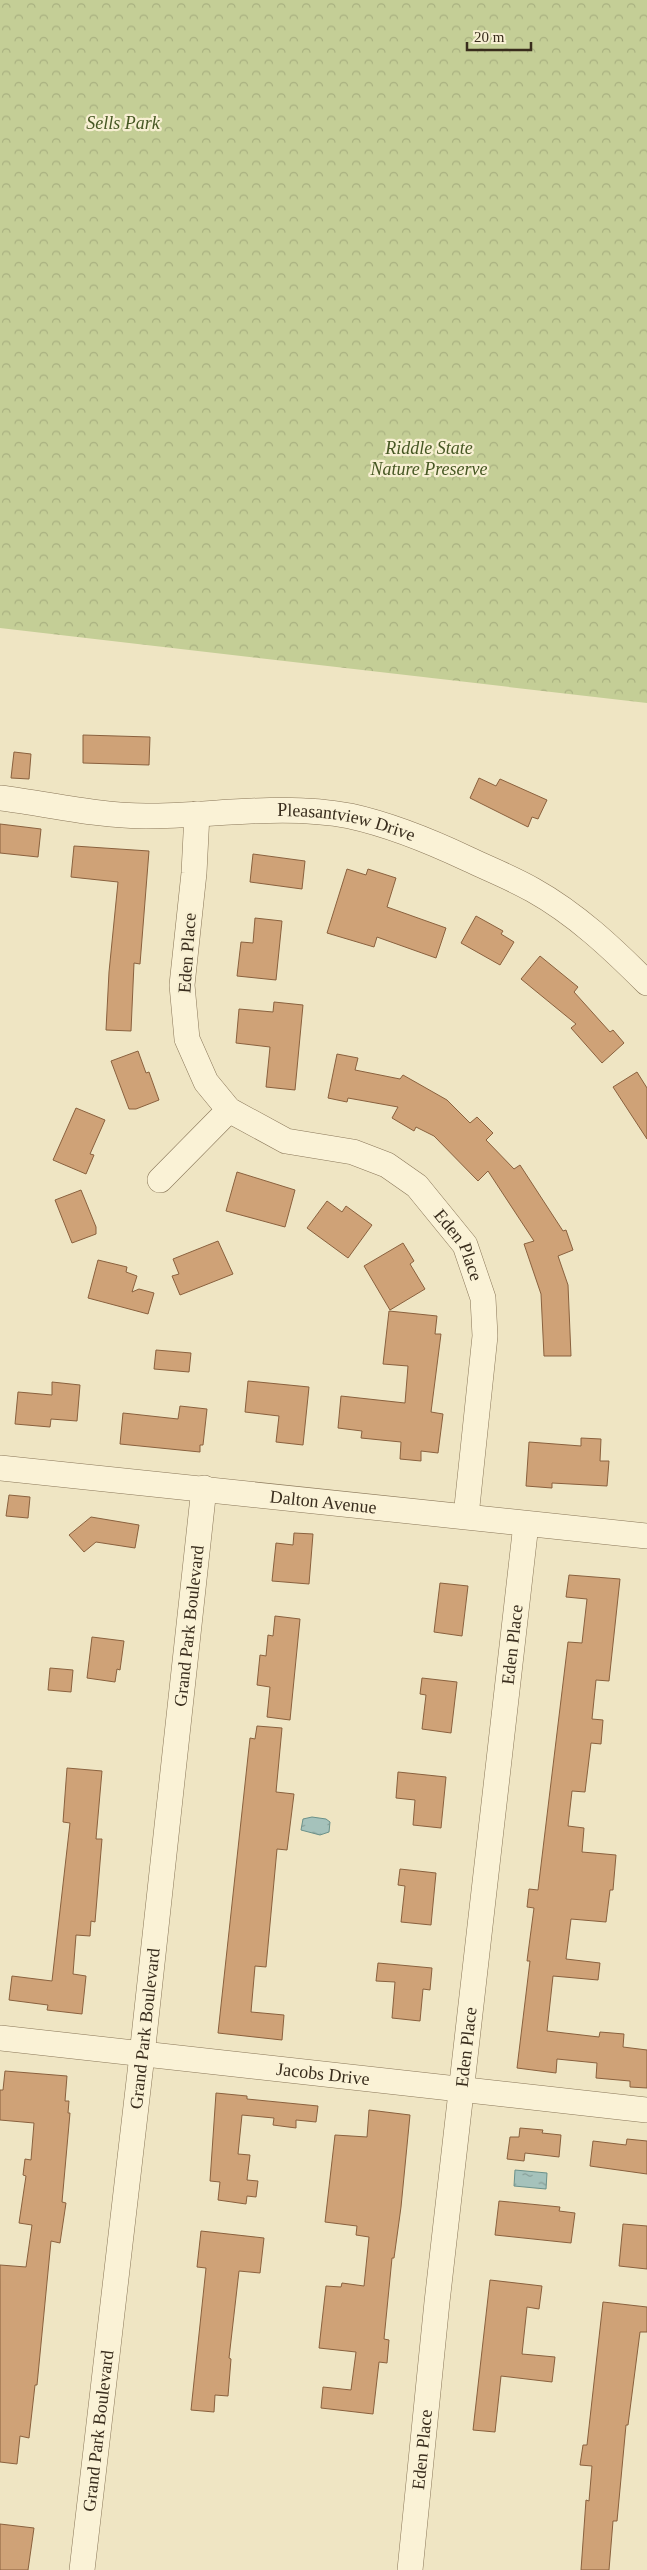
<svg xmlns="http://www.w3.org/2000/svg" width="647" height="2570" font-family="'Times New Roman',serif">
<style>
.park{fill:url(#park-crowns)}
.water{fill:url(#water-ripples);stroke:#6b918a}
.building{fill:#cfa277;stroke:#8a613e}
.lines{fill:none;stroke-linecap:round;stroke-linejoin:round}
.minor-casing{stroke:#8a7759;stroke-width:26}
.minor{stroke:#faf2d6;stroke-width:25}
.labels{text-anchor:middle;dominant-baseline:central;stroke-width:4.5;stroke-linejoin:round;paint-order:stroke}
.park-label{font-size:18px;font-style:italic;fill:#465723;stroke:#f7efd2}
.street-label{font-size:18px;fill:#392d1d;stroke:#f7efd2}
</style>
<defs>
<pattern id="park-crowns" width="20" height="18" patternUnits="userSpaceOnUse" patternTransform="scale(1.25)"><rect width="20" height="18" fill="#c4ce96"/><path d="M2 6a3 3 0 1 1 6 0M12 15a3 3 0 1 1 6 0" fill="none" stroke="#a9b181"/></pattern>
<pattern id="water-ripples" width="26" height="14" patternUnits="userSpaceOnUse" patternTransform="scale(1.25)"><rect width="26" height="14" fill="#a5c2bb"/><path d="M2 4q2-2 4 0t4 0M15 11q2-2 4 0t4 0" fill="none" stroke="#879e97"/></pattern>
</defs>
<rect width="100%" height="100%" fill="#efe5c3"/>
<polygon class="park" points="0,0 647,0 647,703 0,628"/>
<g class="water">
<polygon points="312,1817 326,1819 330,1822 329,1832 320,1835 301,1830 303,1819"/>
<polygon points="515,2170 547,2173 546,2189 514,2186"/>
</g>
<g class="building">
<polygon points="83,735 150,737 149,765 83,763"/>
<polygon points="14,752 31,754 29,779 11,778"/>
<polygon points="479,778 496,786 500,779 547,800 538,819 532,817 528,827 470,798"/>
<polygon points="0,824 41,829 38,857 0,853"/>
<polygon points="74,846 149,851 140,964 134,963 131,1031 106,1030 109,972 118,882 71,877"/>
<polygon points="253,854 305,861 302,889 250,882"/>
<polygon points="347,869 366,875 368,869 396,878 387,907 446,928 436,958 377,937 374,947 327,933"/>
<polygon points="476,916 503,931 501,934 514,942 500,965 461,943"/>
<polygon points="255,918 282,921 276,980 237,976 241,942 253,943"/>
<polygon points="540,956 578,987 574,992 610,1032 613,1030 624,1043 602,1063 571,1028 576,1024 521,979"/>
<polygon points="274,1002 303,1005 295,1090 266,1087 270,1047 236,1043 239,1009 273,1012"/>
<polygon points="138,1051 146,1073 149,1072 159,1100 136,1109 129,1109 111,1061"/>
<polygon points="337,1054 358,1058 355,1070 400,1079 403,1075 447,1100 470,1123 477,1117 493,1133 486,1140 514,1169 520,1165 563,1231 566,1230 573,1250 558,1256 568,1285 571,1356 544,1356 541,1294 524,1244 534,1241 488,1171 478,1181 434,1136 416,1127 414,1131 392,1118 398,1107 348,1098 347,1102 328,1098"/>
<polygon points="637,1072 647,1088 647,1139 613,1087"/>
<polygon points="76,1108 105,1120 90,1154 94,1155 86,1174 53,1160"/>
<polygon points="237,1172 295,1190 285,1227 226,1211"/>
<polygon points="81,1190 96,1227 96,1234 72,1243 55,1200"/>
<polygon points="327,1201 342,1212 346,1206 372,1225 348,1258 307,1228"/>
<polygon points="218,1241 233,1274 180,1295 172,1276 179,1274 173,1259"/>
<polygon points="403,1243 414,1261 410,1264 425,1289 390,1310 364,1266"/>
<polygon points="98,1260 127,1267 126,1272 137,1276 132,1292 139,1289 154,1293 148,1314 88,1298"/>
<polygon points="389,1311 437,1316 435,1334 441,1334 431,1412 443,1414 438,1453 421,1451 421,1461 400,1459 401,1442 361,1438 362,1431 338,1428 341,1396 405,1403 408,1366 383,1364"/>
<polygon points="156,1350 191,1353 189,1372 154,1369"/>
<polygon points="248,1381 309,1387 303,1445 276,1442 279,1416 245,1412"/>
<polygon points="52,1382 80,1385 77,1421 51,1419 50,1427 15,1424 18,1392 52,1395"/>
<polygon points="180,1406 207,1409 203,1445 200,1445 200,1452 120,1444 123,1413 178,1419"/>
<polygon points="581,1438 601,1439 600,1461 609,1461 607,1486 552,1483 552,1488 526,1486 529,1442 581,1446"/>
<polygon points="9,1495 30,1497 28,1518 6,1516"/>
<polygon points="91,1517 139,1525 135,1548 96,1542 84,1552 69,1535"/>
<polygon points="294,1533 313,1534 309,1584 272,1581 276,1543 293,1545"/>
<polygon points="569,1575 620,1579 609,1681 596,1680 592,1719 603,1720 601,1744 591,1743 585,1792 572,1791 568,1826 584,1828 582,1852 616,1855 613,1890 610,1890 606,1922 571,1919 566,1959 600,1963 598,1980 553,1976 547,2031 599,2037 600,2032 624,2034 623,2047 647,2050 647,2088 630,2087 630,2081 596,2078 597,2063 557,2059 556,2073 517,2068 530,1961 527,1961 534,1908 527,1907 529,1889 538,1890 568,1642 582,1643 587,1599 566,1597"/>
<polygon points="440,1583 468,1586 462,1636 434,1632"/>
<polygon points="275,1616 300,1619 290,1720 267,1717 270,1687 257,1685 260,1655 266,1656 268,1635 273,1636"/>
<polygon points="92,1637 124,1641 120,1670 117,1669 115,1682 87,1678"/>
<polygon points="50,1668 73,1670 71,1692 48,1690"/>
<polygon points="422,1678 457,1682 451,1733 422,1729 426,1695 420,1694"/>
<polygon points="257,1726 282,1728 276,1792 294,1794 287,1850 277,1849 266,1967 255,1966 251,2012 284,2015 282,2040 218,2033 250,1738 255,1739"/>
<polygon points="67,1768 102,1771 96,1839 102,1839 95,1922 91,1921 90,1936 76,1935 73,1974 86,1976 82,2014 47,2010 48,2005 9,2000 12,1976 52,1981 70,1823 63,1822"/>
<polygon points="398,1772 446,1777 441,1828 413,1825 415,1800 396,1798"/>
<polygon points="400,1869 436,1873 431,1925 401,1922 405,1886 398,1885"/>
<polygon points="378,1963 432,1968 430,1990 423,1989 420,2021 392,2018 395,1982 376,1981"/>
<polygon points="5,2071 67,2076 65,2101 69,2101 68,2113 70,2113 62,2202 66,2203 60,2243 51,2241 37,2385 35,2385 29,2438 20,2436 17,2464 0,2462 0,2265 26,2267 32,2225 19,2223 26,2176 23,2175 25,2159 31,2160 34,2123 0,2120 0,2090 3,2090"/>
<polygon points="216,2093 247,2096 247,2099 318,2106 316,2122 296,2120 296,2128 273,2125 274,2118 242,2115 238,2154 250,2155 247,2180 258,2181 256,2197 247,2196 246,2204 218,2200 220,2182 210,2181"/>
<polygon points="369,2110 410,2115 401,2207 394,2258 392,2258 384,2339 389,2340 387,2363 379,2362 373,2414 321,2408 323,2387 351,2390 356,2352 319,2348 326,2286 341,2287 342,2283 364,2286 369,2237 356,2235 357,2226 325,2222 335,2135 367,2137"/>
<polygon points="520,2128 543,2130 542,2133 561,2135 559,2157 525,2153 524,2161 507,2159 510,2137 519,2137"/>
<polygon points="627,2139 647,2141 647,2174 590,2166 593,2141 626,2145"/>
<polygon points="499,2201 560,2207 559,2211 575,2213 571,2243 495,2235"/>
<polygon points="623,2224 647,2226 647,2269 619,2266"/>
<polygon points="201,2231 264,2238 260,2273 239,2271 229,2358 231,2359 228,2396 215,2395 214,2412 191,2410 206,2268 197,2267"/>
<polygon points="490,2280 542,2286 539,2309 527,2307 522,2354 555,2357 552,2382 501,2376 495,2432 473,2430"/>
<polygon points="603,2302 647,2307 647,2332 640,2332 628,2425 626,2425 617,2521 613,2521 609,2570 581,2570 586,2500 589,2501 592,2466 580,2465 583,2445 587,2445"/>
<polygon points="0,2524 34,2528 28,2570 0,2570"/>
</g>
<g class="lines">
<defs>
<g id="minor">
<path id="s1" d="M 0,798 C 49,804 97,816 146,816 C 214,816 283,803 350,816 C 391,825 430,841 468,859 C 489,869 512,878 533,890 C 576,914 612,948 647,983"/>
<path id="s2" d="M 197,814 L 194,873 L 182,985 L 187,1039 L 206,1082 L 229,1110 L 286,1141 L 353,1152 L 387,1165 L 417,1186 L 465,1245 L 483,1298 L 485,1336 L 466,1516"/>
<polyline points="160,1180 229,1110"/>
<path id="s3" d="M 0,1468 L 647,1536"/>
<path id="s4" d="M 0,2038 L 647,2110"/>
<path id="s5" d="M 82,2570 L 142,2055 L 204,1488"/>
<path id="s6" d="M 410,2570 L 437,2302 L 526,1524"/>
</g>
</defs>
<use href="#minor" class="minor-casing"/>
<use href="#minor" class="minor"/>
</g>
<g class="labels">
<g class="park-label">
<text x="123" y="123">Sells Park</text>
<text x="429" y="448">Riddle State<tspan x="429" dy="21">Nature Preserve</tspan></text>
</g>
<g class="street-label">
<text stroke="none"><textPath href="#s1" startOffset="349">Pleasantview Drive</textPath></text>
<text transform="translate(187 953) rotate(-86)">Eden Place</text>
<text stroke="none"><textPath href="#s2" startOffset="588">Eden Place</textPath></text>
<text stroke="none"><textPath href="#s3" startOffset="325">Dalton Avenue</textPath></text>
<text stroke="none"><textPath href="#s5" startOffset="950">Grand Park Boulevard</textPath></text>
<text stroke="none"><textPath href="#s6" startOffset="931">Eden Place</textPath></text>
<text stroke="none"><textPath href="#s5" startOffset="545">Grand Park Boulevard</textPath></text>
<text stroke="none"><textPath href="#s6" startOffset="526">Eden Place</textPath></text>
<text stroke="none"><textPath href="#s4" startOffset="325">Jacobs Drive</textPath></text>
<text stroke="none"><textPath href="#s5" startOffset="140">Grand Park Boulevard</textPath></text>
<text stroke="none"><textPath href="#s6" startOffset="121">Eden Place</textPath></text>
</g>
</g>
<path d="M467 42v8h64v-8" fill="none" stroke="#392d1d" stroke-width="2.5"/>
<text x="474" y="42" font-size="15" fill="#392d1d" stroke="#f7efd2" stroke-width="4" paint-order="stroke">20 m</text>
</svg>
